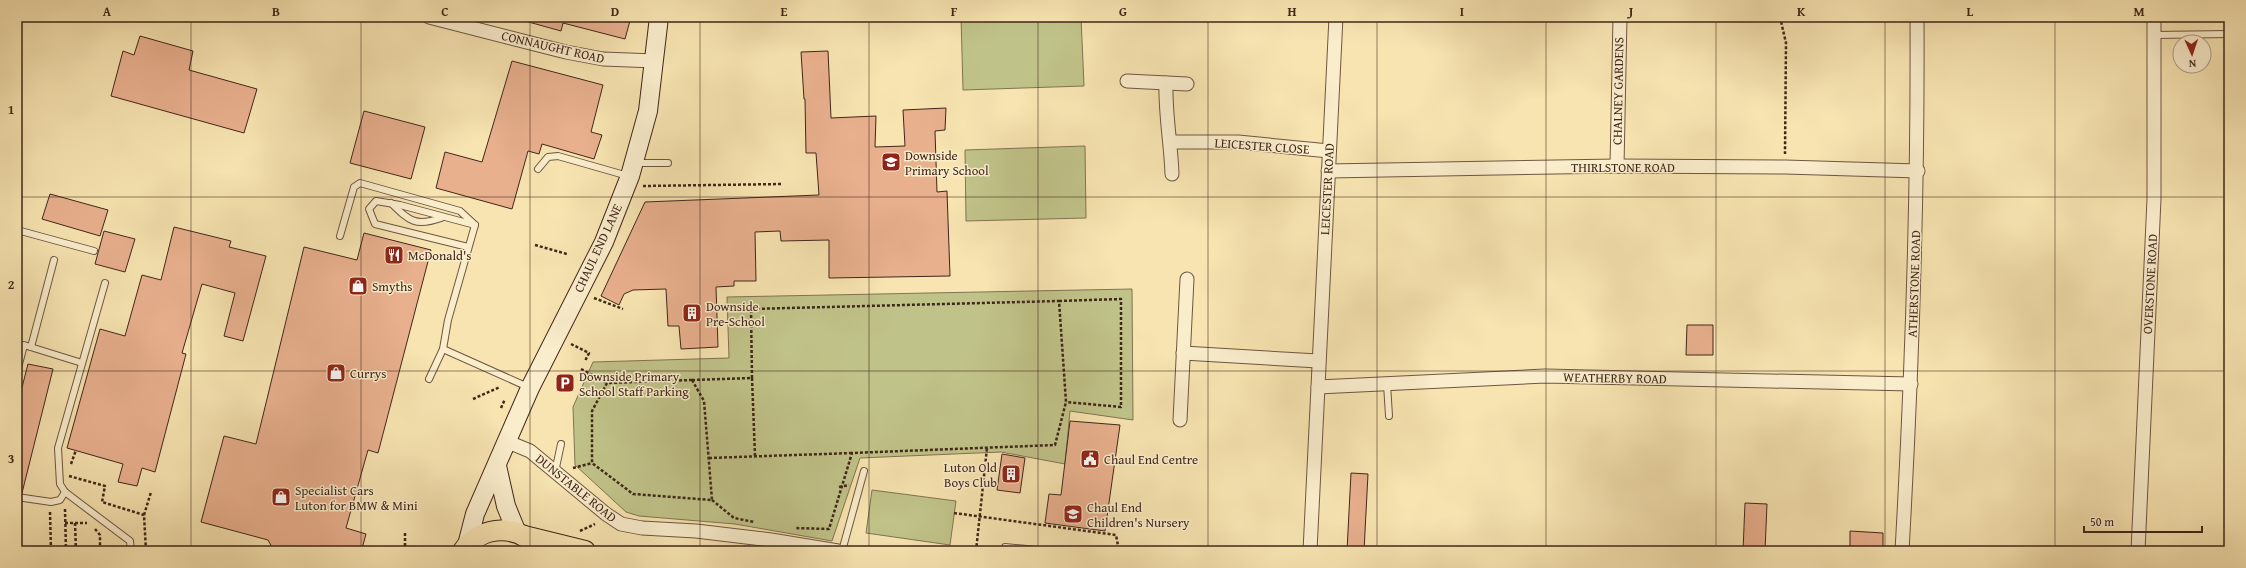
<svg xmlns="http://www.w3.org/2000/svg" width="2246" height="568" font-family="'Gentium Book Plus',serif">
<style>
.green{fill:#c0c389;stroke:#807452}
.building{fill:#e9b08e;stroke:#40261a}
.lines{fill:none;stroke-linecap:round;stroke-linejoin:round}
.lane-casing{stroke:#6e5640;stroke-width:8}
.street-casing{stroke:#6e5640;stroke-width:15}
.secondary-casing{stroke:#40261a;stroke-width:20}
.primary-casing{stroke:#40261a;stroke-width:22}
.path{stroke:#40261a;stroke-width:2.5;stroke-dasharray:3 2;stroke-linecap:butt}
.lane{stroke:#faedcc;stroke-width:6}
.street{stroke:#faedcc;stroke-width:13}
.secondary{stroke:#faedcc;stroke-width:18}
.primary{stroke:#f7e4b1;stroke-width:20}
.grid{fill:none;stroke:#40261a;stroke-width:1;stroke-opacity:0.55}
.labels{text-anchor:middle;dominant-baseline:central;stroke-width:3;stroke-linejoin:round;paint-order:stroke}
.street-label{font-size:13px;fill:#40261a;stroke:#faedcc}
.poi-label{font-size:13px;fill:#40261a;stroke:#faedcc;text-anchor:start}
.neatline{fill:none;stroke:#40261a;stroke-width:1.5}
.grid-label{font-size:13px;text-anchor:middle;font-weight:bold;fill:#40261a}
</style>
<rect width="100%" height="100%" fill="#f7e4b1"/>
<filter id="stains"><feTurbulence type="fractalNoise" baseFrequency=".005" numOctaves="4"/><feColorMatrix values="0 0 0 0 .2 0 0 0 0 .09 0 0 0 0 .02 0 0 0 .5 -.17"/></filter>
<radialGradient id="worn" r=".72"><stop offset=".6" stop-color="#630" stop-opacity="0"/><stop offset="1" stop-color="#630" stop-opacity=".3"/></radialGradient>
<g class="green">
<polygon points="961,17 1081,17 1084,86 963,90"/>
<polygon points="1085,146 1086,218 966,221 965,150"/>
<polygon points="1132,289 1133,420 1070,411 1065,464 1001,452 860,458 832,541 735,524 639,516 626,512 575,465 573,407 593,362 729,358 727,297"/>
<polygon points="872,490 956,501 950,545 866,533"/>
</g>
<g class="building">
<polygon points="525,17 631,17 625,39 563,23 561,31 525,21"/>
<polygon points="140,36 193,51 189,70 257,89 244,133 111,96 123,51 134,55"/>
<polygon points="828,51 831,118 876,116 875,147 905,146 903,110 946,108 945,130 935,131 937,192 947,191 950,276 829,278 829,240 781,241 780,231 755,232 756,281 734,281 734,286 716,287 718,347 681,349 679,326 668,326 666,289 633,290 624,294 619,305 601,296 645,202 819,195 816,153 806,153 805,99 804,99 801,52"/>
<polygon points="512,61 603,85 591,132 602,135 594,159 542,144 539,154 528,151 512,209 436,188 445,152 482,162"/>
<polygon points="364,111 425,127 411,179 350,163"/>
<polygon points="50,194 108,210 100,236 42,219"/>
<polygon points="174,227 231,241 229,247 266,256 243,341 224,336 235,293 202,284 182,353 186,354 155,472 142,468 137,486 118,482 123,464 67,448 100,329 125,336 142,275 161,280"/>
<polygon points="104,231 135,239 125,272 95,264"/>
<polygon points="364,233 431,250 378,453 368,450 346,528 366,534 363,545 359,551 274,551 268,540 201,522 224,436 256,444 304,247 357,260"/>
<polygon points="1687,325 1713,325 1713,355 1686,355"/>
<polygon points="28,364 53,369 22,493 17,493 17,407"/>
<polygon points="1070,421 1120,425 1105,531 1045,523 1049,494 1061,495"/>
<polygon points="1002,454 1025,458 1020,493 997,490"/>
<polygon points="1351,473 1368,474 1364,551 1347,551"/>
<polygon points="1745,503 1767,504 1765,551 1743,551"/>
<polygon points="1850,531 1883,533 1883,551 1850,551"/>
</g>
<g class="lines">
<defs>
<g id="lane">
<polyline points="2154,35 2229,34"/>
<polyline points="636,163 668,163"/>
<polyline points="538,169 548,157 558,156 628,176"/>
<path d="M 391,203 C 409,221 416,227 441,218"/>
<polyline points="17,230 94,251"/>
<polyline points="340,236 354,187 360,183 460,211 474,224"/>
<polyline points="468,247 375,224 369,209 376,201 400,205 475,225"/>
<polyline points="105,283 58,448 60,484 65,492 130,541 131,551"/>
<polyline points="31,347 54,260"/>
<polyline points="443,349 528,387"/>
<polyline points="17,372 24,345 82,363"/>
<polyline points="429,379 443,349 448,320 475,225"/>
<polyline points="1387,384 1389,416"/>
<polyline points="555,472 561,444"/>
<polyline points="17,497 51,502 60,500 65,492"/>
<polyline points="842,551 864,471"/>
<polyline points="1004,551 1005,547 1049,551"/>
</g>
<g id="street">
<polyline points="429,17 566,52 603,59 655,61"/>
<polyline points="1127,81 1187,84"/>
<path d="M 1166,83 C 1165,114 1171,143 1172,174"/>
<polyline points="1171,142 1238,142 1329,151"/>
<polyline points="1617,166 1620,17"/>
<polyline points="1328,171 1617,166 1785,167 1918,171"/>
<polyline points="1183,353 1318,361"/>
<polyline points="1318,387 1545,376 1911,384"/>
<polyline points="1180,420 1187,279"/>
<polyline points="508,442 530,451 606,514 621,524 642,528 696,531 771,540 838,551"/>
<polyline points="1310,551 1336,17"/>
<path d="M 1902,551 C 1912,373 1918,195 1917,17"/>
<polyline points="2138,551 2154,199 2154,17"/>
</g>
<g id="secondary">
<polyline points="497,466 506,506 517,533"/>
<polyline points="467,545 475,514 530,388 604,242 630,176 648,111 659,17"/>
</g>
<g id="primary">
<polyline points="524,536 585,551"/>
<path d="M 463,551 C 481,524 521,523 540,551"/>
</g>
</defs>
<use href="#lane" class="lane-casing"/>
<use href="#street" class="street-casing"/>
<use href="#secondary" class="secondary-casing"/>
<use href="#primary" class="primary-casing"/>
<g class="path">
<polyline points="1780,17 1786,43 1785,154"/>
<polyline points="643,186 783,184"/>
<polyline points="535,245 567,254"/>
<polyline points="594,298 623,309"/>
<polyline points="1059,301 1121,299 1121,407 1066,402"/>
<polyline points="571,344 589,353 585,361"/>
<polyline points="581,369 607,383"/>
<polyline points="752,378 755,456"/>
<polyline points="692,380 752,378 751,309 1059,301 1066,402 1055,445 852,453 829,529 795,528"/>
<polygon points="692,380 704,401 712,500 633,494 592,463 592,411 607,383"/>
<polyline points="473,399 500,387"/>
<polyline points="501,408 505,399"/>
<polyline points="709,458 852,453"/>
<polyline points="71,464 76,450"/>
<polyline points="573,468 592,463"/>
<polyline points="69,476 105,486 102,502 144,515 146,551"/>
<polyline points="839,487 849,485"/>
<polyline points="712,500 734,518 754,522"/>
<polyline points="65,509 66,551"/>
<polyline points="50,512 51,551"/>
<polyline points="954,513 1116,535 1119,551"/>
<polyline points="144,515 151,492"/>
<polyline points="65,523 87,523"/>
<polyline points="75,523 76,551"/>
<polyline points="95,529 100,535 100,551"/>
<polyline points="580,531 595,524"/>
<polyline points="405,551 405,531"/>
<polyline points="441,551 445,547"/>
<polyline points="976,551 987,448"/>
</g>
<use href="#lane" class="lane"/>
<use href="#street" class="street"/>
<use href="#secondary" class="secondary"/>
<use href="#primary" class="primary"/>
</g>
<path class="grid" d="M 191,17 L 191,551M 361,17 L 361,551M 530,17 L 530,551M 700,17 L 700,551M 869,17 L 869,551M 1038,17 L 1038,551M 1208,17 L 1208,551M 1377,17 L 1377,551M 1546,17 L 1546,551M 1716,17 L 1716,551M 1885,17 L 1885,551M 2055,17 L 2055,551M 17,197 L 2229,197M 17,371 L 2229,371"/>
<defs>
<symbol id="school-square" viewBox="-11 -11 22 22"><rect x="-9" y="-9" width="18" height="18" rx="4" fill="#8f2418" stroke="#faedcc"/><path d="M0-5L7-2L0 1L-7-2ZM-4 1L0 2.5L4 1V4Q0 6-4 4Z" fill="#fff"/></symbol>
<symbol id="restaurant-square" viewBox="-11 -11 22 22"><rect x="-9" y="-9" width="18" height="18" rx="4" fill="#8f2418" stroke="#faedcc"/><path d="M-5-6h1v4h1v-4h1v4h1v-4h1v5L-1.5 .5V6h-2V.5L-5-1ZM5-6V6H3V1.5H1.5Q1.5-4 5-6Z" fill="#fff"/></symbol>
<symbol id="shop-square" viewBox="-11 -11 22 22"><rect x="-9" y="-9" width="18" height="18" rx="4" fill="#8f2418" stroke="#faedcc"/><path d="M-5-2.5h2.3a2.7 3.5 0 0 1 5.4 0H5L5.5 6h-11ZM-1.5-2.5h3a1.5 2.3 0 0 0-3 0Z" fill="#fff"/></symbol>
<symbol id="building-square" viewBox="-11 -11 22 22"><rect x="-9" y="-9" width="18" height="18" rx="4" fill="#8f2418" stroke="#faedcc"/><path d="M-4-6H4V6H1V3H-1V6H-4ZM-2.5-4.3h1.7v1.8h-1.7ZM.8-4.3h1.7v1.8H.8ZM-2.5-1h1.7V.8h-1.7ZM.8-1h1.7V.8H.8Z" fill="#fff"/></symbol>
<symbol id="parking-square" viewBox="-11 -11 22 22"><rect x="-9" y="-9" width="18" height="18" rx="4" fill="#8f2418" stroke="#faedcc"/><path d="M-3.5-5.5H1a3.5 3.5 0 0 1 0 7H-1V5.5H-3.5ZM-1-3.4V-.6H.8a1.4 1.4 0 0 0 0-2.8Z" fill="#fff"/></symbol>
<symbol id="civic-square" viewBox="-11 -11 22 22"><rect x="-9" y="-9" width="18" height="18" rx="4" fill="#8f2418" stroke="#faedcc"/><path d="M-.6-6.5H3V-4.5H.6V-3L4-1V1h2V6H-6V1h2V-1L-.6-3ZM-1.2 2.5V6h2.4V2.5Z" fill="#fff"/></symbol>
</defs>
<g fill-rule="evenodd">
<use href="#school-square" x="880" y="151" width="22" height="22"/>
<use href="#restaurant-square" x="383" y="244" width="22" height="22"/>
<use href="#shop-square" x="347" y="275" width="22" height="22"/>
<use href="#building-square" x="681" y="302" width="22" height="22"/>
<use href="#shop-square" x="325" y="362" width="22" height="22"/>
<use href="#parking-square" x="554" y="372" width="22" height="22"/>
<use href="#civic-square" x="1079" y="448" width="22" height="22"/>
<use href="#building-square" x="1000" y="463" width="22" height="22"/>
<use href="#shop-square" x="270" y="486" width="22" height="22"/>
<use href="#school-square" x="1062" y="503" width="22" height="22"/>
</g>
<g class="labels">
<g class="street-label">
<text transform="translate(553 47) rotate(13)">CONNAUGHT ROAD</text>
<text transform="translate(1618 91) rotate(-89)">CHALNEY GARDENS</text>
<text transform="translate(1262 146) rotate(4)">LEICESTER CLOSE</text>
<text x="1623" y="167">THIRLSTONE ROAD</text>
<text transform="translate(1327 189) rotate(-87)">LEICESTER ROAD</text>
<text transform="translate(598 248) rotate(-65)">CHAUL END LANE</text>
<text transform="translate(1914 284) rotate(-88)">ATHERSTONE ROAD</text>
<text transform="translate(2150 284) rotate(-87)">OVERSTONE ROAD</text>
<text transform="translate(1615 378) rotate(1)">WEATHERBY ROAD</text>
<text transform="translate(576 488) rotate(39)">DUNSTABLE ROAD</text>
</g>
<g class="poi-label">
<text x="905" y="155">Downside<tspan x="905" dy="15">Primary School</tspan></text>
<text x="408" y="255">McDonald's</text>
<text x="372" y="286">Smyths</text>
<text x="706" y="306">Downside<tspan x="706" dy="15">Pre-School</tspan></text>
<text x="350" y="373">Currys</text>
<text x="579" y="376">Downside Primary<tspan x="579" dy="15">School Staff Parking</tspan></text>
<text x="1104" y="459">Chaul End Centre</text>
<text x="997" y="467" text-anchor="end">Luton Old<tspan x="997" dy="15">Boys Club</tspan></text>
<text x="295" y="490">Specialist Cars<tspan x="295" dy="15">Luton for BMW &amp; Mini</tspan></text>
<text x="1087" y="507">Chaul End<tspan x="1087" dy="15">Children's Nursery</tspan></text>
</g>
</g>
<rect width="2246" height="568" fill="none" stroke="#f7e4b1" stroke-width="44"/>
<g transform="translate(2192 54) rotate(177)"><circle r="19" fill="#faedcc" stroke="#b09d85"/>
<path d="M0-3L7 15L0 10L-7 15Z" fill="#8f2418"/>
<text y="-6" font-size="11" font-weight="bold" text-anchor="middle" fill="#40261a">N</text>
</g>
<path d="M2084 526v6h118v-6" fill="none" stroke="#40261a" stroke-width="2"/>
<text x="2090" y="526" font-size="12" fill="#40261a" stroke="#faedcc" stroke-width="3" paint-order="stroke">50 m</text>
<rect x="22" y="22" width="2202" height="524" class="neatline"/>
<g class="grid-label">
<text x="107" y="16">A</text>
<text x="276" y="16">B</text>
<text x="445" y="16">C</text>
<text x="615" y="16">D</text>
<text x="784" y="16">E</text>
<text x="954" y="16">F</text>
<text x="1123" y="16">G</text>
<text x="1292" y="16">H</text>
<text x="1462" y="16">I</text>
<text x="1631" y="16">J</text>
<text x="1801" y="16">K</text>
<text x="1970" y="16">L</text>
<text x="2139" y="16">M</text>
<text x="11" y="114">1</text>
<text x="11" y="289">2</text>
<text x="11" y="463">3</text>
</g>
<rect width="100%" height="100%" filter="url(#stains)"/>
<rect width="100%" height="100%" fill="url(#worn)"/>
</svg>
